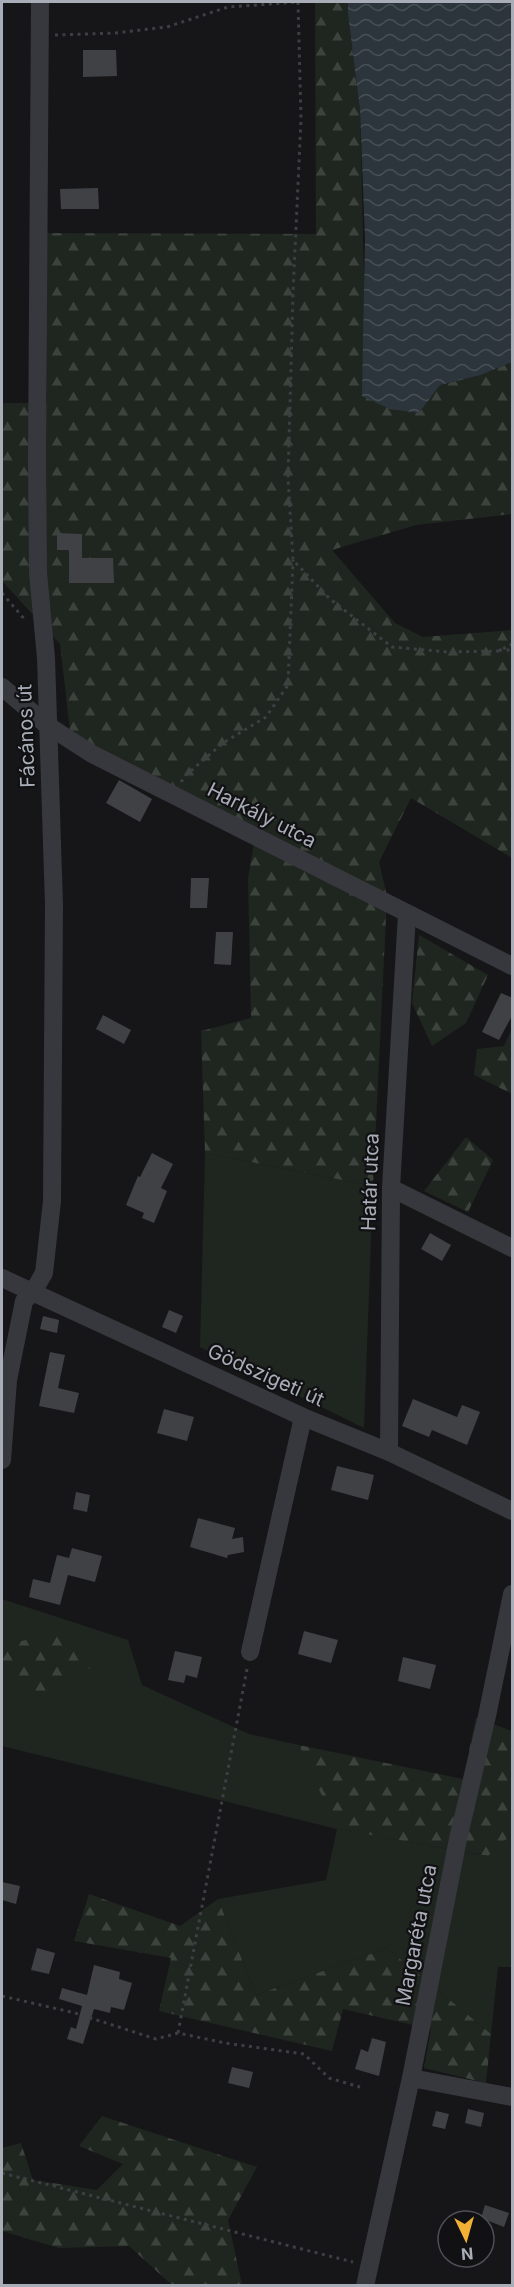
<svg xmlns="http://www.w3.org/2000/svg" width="514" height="2287" font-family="Inter,sans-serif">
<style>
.grass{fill:#1e261f}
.forest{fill:url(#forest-firs)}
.water{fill:url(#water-waves)}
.building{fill:#404145}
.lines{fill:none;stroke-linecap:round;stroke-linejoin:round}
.path{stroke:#3d3f44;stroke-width:3;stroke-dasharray:3 4.5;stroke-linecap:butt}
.street{stroke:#37383d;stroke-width:18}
.labels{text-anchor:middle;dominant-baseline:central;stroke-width:4.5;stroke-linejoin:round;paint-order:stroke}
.street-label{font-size:20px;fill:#a8adb8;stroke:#111113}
</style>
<defs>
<pattern id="forest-firs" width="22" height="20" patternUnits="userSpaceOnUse" patternTransform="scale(1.5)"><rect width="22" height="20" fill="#1e261f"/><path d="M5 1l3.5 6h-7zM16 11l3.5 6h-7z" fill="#3c433d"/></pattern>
<pattern id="water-waves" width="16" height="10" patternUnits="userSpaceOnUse" patternTransform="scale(1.5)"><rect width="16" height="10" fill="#2c353c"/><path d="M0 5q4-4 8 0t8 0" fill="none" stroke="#485056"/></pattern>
</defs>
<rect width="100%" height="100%" fill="#161618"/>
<g class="grass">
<polygon points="205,1153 373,1186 364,1428 200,1347"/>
<polygon points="2,1599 128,1640 142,1685 249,1734 299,1745 338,1829 487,1856 512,1834 512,1967 498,1967 491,2034 387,1948 256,1995 218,1899 326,1880 337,1829 2,1746"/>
</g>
<g class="forest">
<polygon points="315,2 348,2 348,14 360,110 364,280 419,413 440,385 481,375 512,362 512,514 416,525 332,550 395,623 423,637 512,630 512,858 411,798 379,862 387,896 373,1186 205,1153 201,1031 251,1018 248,879 254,842 72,748 60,644 2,581 2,403 47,403 45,233 316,234"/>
<polygon points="419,935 488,975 466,1023 432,1046 412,1003"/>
<polygon points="512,1029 512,1094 474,1075 477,1049 504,1046"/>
<polygon points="466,1137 493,1160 468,1212 424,1191"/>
<polygon points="67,1629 97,1662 52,1700 2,1677 3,1646"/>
<polygon points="476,1718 512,1731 512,1834 488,1856 337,1829 299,1745 463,1779"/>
<polygon points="89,1894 180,1926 218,1899 256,1995 387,1948 491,2034 486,2083 424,2068 431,2029 343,2009 332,2051 159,2011 171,1958 74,1941"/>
<polygon points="102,2116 257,2167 228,2220 242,2285 172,2285 129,2246 59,2248 2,2231 2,2148 21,2143 33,2180 97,2190 123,2164 79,2146"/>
</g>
<polygon class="water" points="348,2 512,2 512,362 481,375 440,385 419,413 390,409 362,396 365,239 360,110 348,14"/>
<g class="building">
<polygon points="83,50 116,50 117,76 83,77"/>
<polygon points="98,188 99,209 61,209 60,189"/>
<polygon points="57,533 82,534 82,558 113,558 114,583 69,583 69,550 57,550"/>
<polygon points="119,780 152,799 140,822 106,803"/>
<polygon points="191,878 209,878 207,908 190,908"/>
<polygon points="216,932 233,932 231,965 214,964"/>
<polygon points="501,993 513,998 513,1014 499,1040 482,1032"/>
<polygon points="103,1015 131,1030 124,1044 96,1029"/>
<polygon points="152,1153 173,1164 161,1188 167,1191 154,1223 142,1218 144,1213 126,1205 138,1176 140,1177"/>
<polygon points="430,1233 451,1245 442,1261 421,1249"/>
<polygon points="169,1310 183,1316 176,1333 162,1327"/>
<polygon points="43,1316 59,1320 57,1333 40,1329"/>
<polygon points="50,1352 65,1355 58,1388 79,1393 74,1413 39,1406"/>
<polygon points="413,1399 457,1417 462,1405 480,1412 467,1445 432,1430 429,1437 402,1426"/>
<polygon points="164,1409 194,1417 187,1441 157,1433"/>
<polygon points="337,1466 374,1475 368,1500 331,1490"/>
<polygon points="76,1492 90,1495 87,1512 73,1509"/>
<polygon points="198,1518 235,1528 232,1539 243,1537 244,1552 228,1555 227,1558 190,1547"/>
<polygon points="72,1548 102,1556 95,1582 68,1575 60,1605 29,1597 33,1579 50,1583 57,1555 69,1558"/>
<polygon points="304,1631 338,1640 331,1663 298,1654"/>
<polygon points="175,1651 202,1657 197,1678 186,1675 184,1683 168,1680"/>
<polygon points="403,1657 436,1665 430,1689 398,1681"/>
<polygon points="2,1882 20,1886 16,1904 2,1900"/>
<polygon points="37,1948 55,1953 49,1974 31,1970"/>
<polygon points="94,1965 120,1972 119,1979 132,1983 124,2010 111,2007 110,2013 94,2009 83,2044 67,2039 71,2027 76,2029 82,2006 59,1999 62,1988 87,1995"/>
<polygon points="372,2038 386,2042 379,2076 355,2069 361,2049 368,2052"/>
<polygon points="232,2067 253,2072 249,2088 228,2083"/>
<polygon points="468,2109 484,2113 481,2127 465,2123"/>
<polygon points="436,2111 449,2114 445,2129 432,2126"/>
<polygon points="485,2205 509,2213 504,2227 481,2218"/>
</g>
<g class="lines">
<g class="path">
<polyline points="298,2 301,119 293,293 288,478 293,560 330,599 392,647 448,652 499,651 512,644"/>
<polyline points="55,35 115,33 167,27 228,7 298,2"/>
<polyline points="2,593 26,621"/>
<polyline points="499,650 512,650"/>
<polyline points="181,782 186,775 223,743 266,717 288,685 293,560"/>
<polyline points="2,1996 75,2013 156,2039 178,2033 225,2043 304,2054 329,2078 360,2087"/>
<polyline points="178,2033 247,1669"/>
<polyline points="2,2173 353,2262"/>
</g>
<g class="street">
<polyline points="2,687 47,725 92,754 512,966"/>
<polyline points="391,1188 512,1248"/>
<polyline points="2,1278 303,1417 389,1452 512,1511"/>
<polyline points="389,1452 391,1188 407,914"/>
<polyline points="2,1460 8,1380 24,1301 33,1292 44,1273 52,1201 54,905 46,658 38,573 37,461 40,2"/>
<polyline points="250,1652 303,1417"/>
<polyline points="411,2078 512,2097"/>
<polyline points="365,2286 411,2078 458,1839 487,1716 512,1594"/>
</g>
</g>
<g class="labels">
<g class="street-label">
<text transform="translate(26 736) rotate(-92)">Fácános út</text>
<text transform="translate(262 815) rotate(27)">Harkály utca</text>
<text transform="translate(370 1182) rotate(-88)">Határ utca</text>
<text transform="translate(266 1375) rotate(24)">Gödszigeti út</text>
<text transform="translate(416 1935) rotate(-79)">Margaréta utca</text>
</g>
</g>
<rect width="514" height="2287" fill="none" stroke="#a8adb8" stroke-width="6"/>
<g transform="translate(466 2239) rotate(175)"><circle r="28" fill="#111113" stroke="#4d4f55" stroke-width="1.5"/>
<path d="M0-4.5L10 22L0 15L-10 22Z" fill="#f2b134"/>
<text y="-9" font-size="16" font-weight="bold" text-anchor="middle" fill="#a8adb8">N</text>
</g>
</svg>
